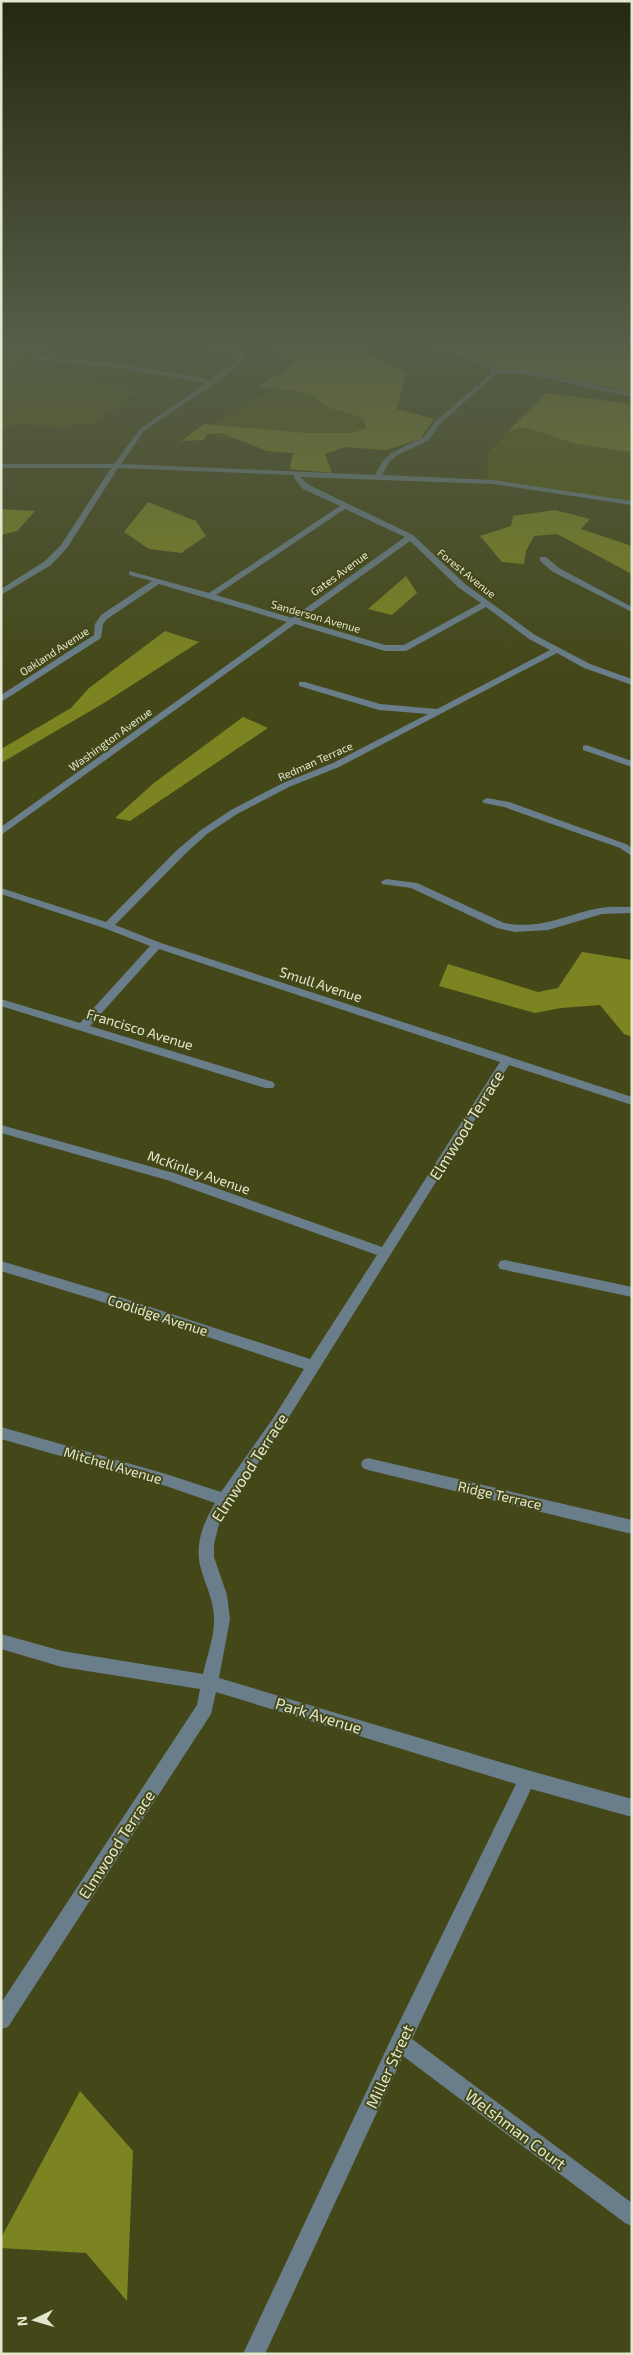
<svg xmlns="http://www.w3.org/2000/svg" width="633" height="2355" font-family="'Exo 2',sans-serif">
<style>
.green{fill:#555a10}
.forest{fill:#7c8421}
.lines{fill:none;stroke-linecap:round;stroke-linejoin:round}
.minor{fill:#697e8a;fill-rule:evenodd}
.labels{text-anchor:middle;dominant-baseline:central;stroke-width:4;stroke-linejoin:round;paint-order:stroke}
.far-street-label{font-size:11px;fill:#e3e7cd;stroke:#444819}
.street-label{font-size:14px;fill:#e3e7cd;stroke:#444819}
.near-street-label{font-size:16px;fill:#e3e7cd;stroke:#444819}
</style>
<rect width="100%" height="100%" fill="#444819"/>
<g class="green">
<polygon points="1,341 45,341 43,347 9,372 83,380 136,392 92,426 76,423 67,428 20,424 1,430 1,353 4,348 1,346"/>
<polygon points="266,341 323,341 378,405 426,420 344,443 333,450 215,437 227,427 214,425 255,397 264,396 295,370"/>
<polygon points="524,427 576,444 632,452 632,501 487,479 488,454 508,431"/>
</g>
<g class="forest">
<polygon points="276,341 340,341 354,344 406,373 397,409 434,419 420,439 386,450 345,447 325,454 332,473 290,469 293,453 267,451 222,433 207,434 204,440 181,441 204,424 308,433 352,433 366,428 363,418 330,408 308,393 259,386 297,362"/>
<polygon points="453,341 552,341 576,347 585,341 632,341 632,392 537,372 500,369 489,360 459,353 440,345"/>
<polygon points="546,393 632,404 632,452 576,444 524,427 508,431"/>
<polygon points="148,502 196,521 206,536 181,553 149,549 124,532"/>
<polygon points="1,509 35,511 17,531 1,535"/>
<polygon points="555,510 590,519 581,529 632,546 632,574 557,534 534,536 526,551 524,564 502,562 480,536 511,526 513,516"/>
<polygon points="406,576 417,593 392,615 368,609"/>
<polygon points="165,631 199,642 104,703 1,763 1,749 71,708 89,688"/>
<polygon points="243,717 268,728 130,821 115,818 154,783"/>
<polygon points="582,952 632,960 632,1037 624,1034 600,1005 561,1008 535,1013 439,986 448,964 538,992 558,988"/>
<polygon points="80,2091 133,2151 127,2301 86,2253 1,2248 1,2238"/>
</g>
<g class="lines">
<g class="minor">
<path d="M 195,341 C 213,341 228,345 244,354 L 245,360 L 215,383 L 144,431 L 121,464 L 375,475 L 383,461 L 391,453 L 424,437 L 435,422 L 491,373 L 490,368 L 485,365 L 421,341 L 430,341 L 495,366 L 496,369 L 531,371 L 632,393 L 632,397 L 531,375 L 497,373 L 440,424 L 429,440 L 396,456 L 389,462 L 382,475 L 493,480 L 632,501 L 632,505 L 493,484 L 300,477 L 309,485 L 413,535 L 465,584 L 535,635 L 590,664 L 632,679 L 632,685 L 584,668 L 557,653 L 339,767 L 289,787 L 237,814 L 207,834 L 185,854 L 115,925 L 161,943 L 632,1097 L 632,1105 L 509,1065 L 284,1425 L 229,1505 L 219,1524 L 214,1544 L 214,1557 L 227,1595 L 230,1619 L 219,1678 L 527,1770 L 632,1799 L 632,1817 L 531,1789 L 412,2039 L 632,2203 L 632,2226 L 625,2223 L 403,2056 L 265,2354 L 243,2354 L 393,2035 L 516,1784 L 216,1692 L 211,1714 L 8,2027 L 1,2029 L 1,2003 L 197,1705 L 200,1689 L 62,1667 L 1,1649 L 1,1634 L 62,1651 L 203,1674 C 207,1656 215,1635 214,1617 C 213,1599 206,1586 201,1569 C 194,1545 203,1524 215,1503 L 166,1486 L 1,1439 L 1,1427 L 166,1474 L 221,1492 L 274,1417 L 304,1369 L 96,1300 L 1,1271 L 1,1261 L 98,1290 L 310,1359 L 377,1255 L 167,1180 L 1,1133 L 1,1125 L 174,1173 L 382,1247 L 500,1062 L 159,949 L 90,1026 L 273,1082 L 275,1085 L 273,1088 L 265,1088 L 1,1006 L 1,999 L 80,1023 L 150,946 L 104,928 L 1,894 L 1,888 L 106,922 L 177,850 L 201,830 L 231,810 L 283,783 L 333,763 L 428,714 L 379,710 L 299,686 L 299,682 L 305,682 L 380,704 L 437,709 L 550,650 L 529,639 L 486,607 L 406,651 L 385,651 L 295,624 L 1,835 L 1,827 L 287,622 L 159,584 L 107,619 L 103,624 L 101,638 L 1,702 L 1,695 L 94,635 L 95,624 L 101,615 L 152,581 L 129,575 L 129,571 L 209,593 L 340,506 L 303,489 L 294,478 L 294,475 L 118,468 L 67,548 L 51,565 L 1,595 L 1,589 L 45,561 L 61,545 L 111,468 L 1,468 L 1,464 L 114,464 L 140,429 L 206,383 L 121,368 L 35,359 L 33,356 L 121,364 L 210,380 L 239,359 L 239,356 L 227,349 ZM 345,509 L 405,537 L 292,618 L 216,595 ZM 410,541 L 459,588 L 481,603 L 404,645 L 385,645 L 300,620 Z"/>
<polygon points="540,557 546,557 559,568 632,607 632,612 553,572 540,561"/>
<polygon points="586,745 632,761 632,767 583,750 583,746"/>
<polygon points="487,798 509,802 626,844 632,848 632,856 620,848 504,807 484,803 482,801"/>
<path d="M 386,879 L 417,883 L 504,923 C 544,930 563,915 600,908 C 611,906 621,907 632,907 L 632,913 L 602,914 L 548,930 L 515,932 L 497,928 L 411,888 L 382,884 L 381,882 Z"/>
<polygon points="505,1260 632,1287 632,1297 500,1269 498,1265 500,1261"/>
<polygon points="368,1458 632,1520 632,1534 368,1470 363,1468 361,1464 363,1460"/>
</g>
</g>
<linearGradient id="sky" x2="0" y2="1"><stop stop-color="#25280e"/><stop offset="0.51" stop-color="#565e49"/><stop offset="1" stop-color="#565e49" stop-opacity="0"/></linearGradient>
<rect width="633" height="671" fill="url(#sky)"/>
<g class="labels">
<g class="far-street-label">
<text transform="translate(339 573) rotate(-36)">Gates Avenue</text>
<text transform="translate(467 573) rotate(39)">Forest Avenue</text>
<text transform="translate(316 616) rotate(16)">Sanderson Avenue</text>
<text transform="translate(54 651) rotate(-33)">Oakland Avenue</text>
<text transform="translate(110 739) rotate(-36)">Washington Avenue</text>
<text transform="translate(315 761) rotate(-24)">Redman Terrace</text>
</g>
<g class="street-label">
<text transform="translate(321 984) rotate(18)">Smull Avenue</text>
<text transform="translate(140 1029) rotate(17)">Francisco Avenue</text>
<text transform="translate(199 1172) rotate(19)">McKinley Avenue</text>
<text transform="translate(158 1315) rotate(18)">Coolidge Avenue</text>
<text transform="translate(113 1465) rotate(16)">Mitchell Avenue</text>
<text transform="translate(500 1495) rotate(13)">Ridge Terrace</text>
</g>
<g class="near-street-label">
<text transform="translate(466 1125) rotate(-58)">Elmwood Terrace</text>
<text transform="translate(249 1467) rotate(-57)">Elmwood Terrace</text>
<text transform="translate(319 1715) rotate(17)">Park Avenue</text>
<text transform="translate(116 1844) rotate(-57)">Elmwood Terrace</text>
<text transform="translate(389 2066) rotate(-65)">Miller Street</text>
<text transform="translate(516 2129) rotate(37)">Welshman Court</text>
</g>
</g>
<rect width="633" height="2355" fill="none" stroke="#e3e7cd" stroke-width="5"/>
<g transform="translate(35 2320) rotate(265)" stroke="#444819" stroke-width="4" paint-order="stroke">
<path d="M0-4L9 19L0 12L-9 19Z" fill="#e3e7cd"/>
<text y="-8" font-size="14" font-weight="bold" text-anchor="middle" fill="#e3e7cd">N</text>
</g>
</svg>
